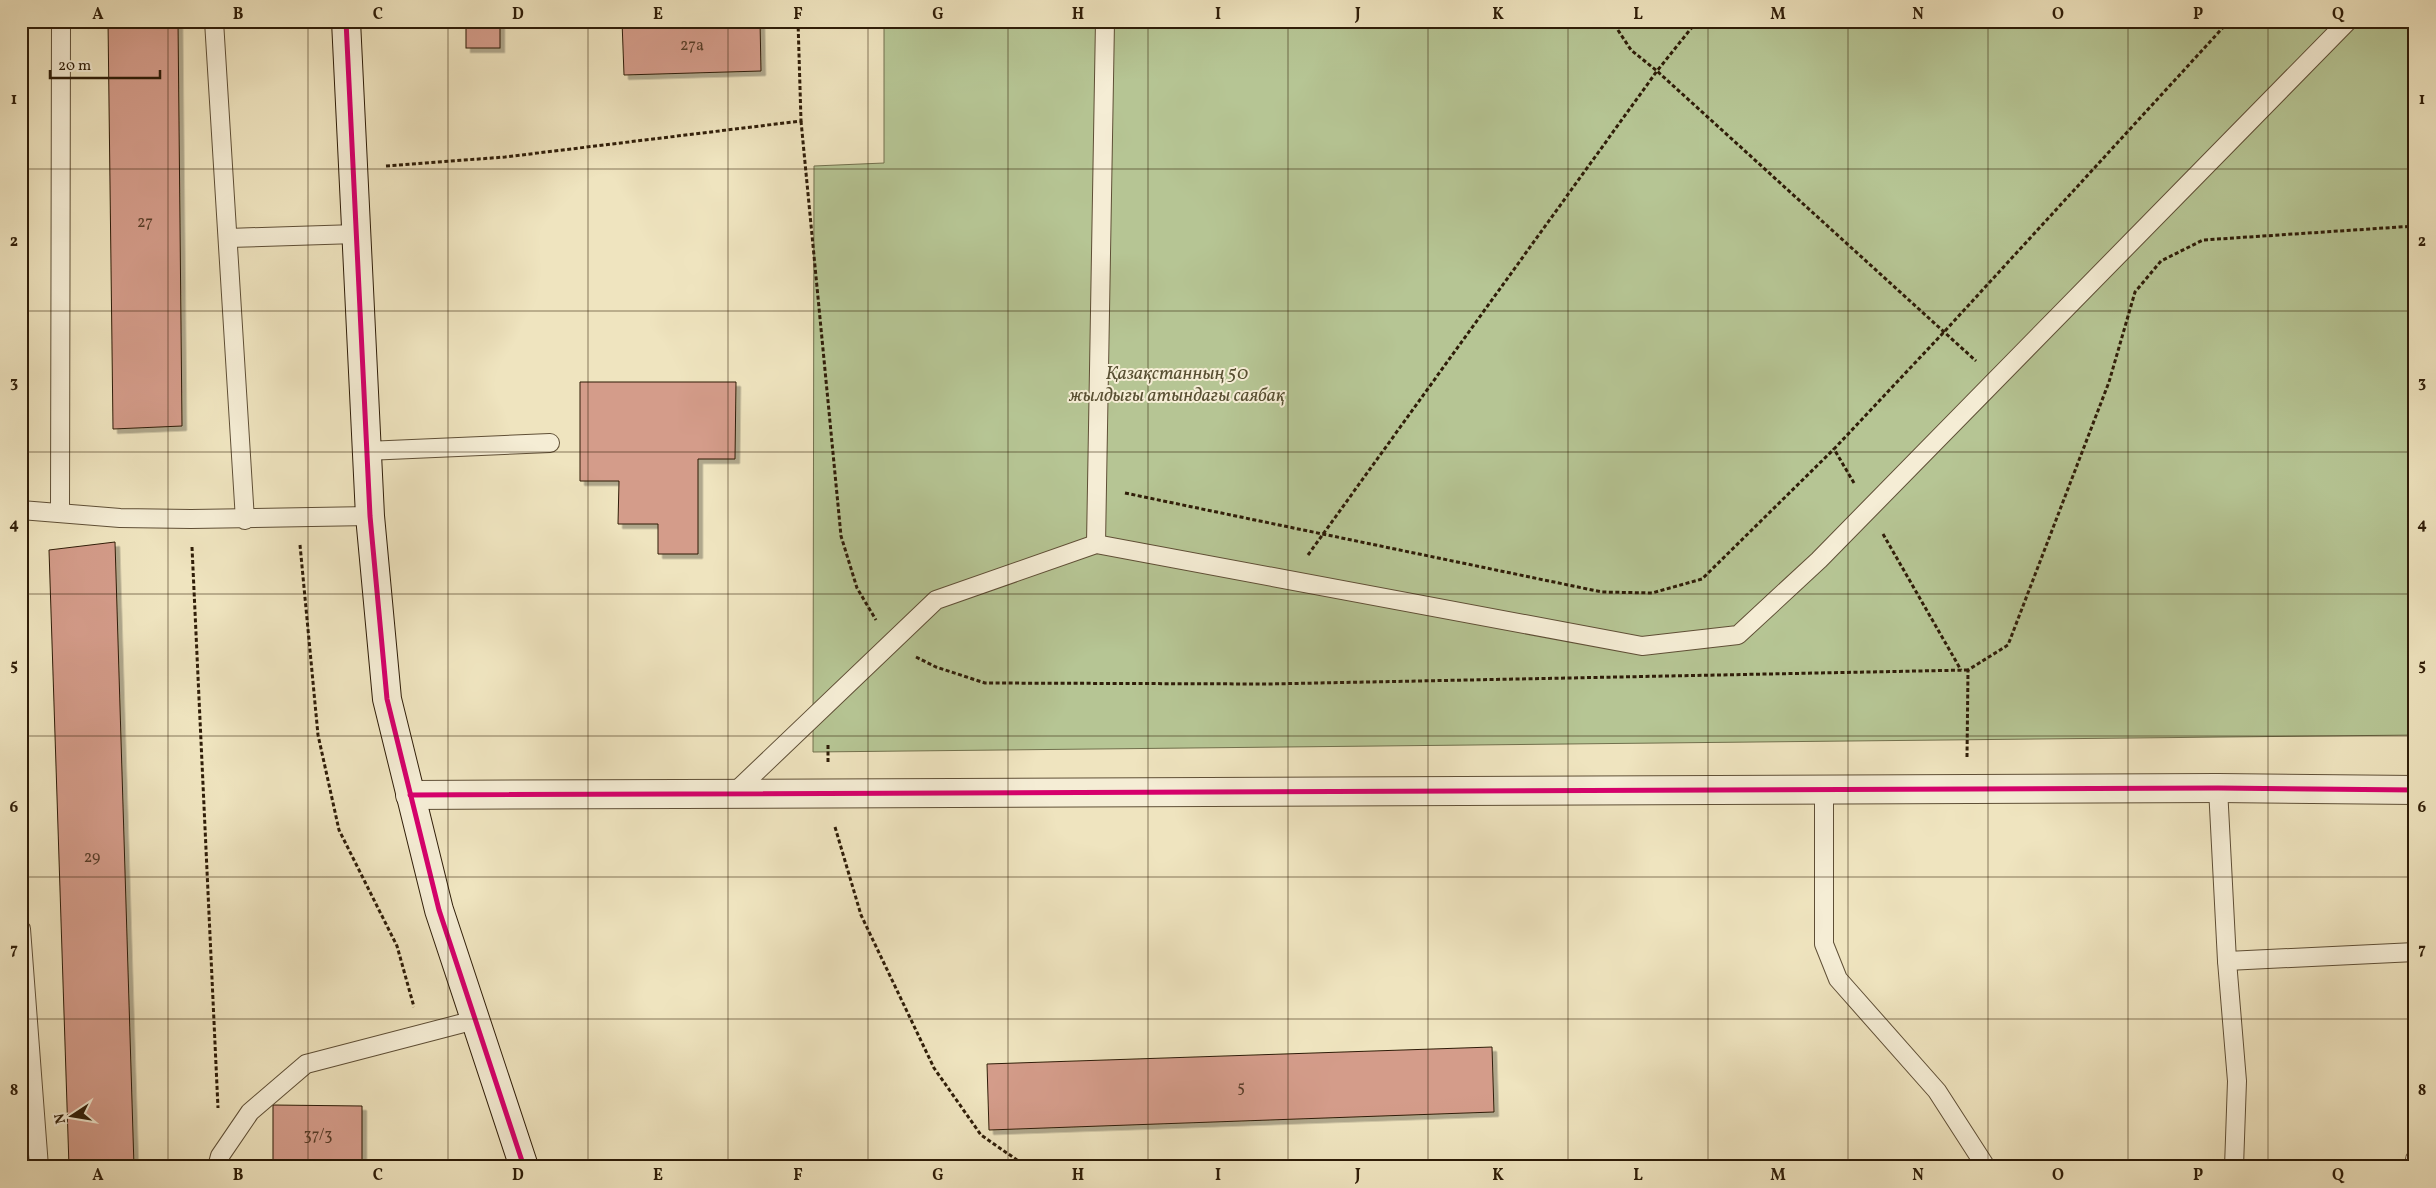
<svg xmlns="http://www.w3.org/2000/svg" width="2436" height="1188" font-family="Vollkorn,serif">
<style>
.green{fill:#b6c594;stroke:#72714e}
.building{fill:#d49c8a;stroke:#2f1d08;filter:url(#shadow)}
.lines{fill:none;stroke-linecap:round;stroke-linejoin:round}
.lane-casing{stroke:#5f4f36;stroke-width:20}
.street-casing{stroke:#5f4f36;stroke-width:30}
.secondary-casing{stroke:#2f1d08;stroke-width:30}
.path{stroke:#2f1d08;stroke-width:3;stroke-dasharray:4 2.5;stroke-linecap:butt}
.lane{stroke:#f5edd5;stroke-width:18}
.street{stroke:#f5edd5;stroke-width:28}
.secondary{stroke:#f5edd5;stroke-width:28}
.cycleway-casing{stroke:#f5edd5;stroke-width:8}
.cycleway{stroke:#d6006c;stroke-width:5}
.grid{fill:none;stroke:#2f1d08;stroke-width:1;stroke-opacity:0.55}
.labels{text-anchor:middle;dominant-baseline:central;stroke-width:4;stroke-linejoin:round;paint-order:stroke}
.number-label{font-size:16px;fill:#583d28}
.park-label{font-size:19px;font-style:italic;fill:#584f32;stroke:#f5edd5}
.neatline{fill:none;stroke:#2f1d08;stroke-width:2}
.grid-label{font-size:16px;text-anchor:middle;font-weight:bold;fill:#2f1d08}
</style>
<defs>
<filter id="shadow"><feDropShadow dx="4.5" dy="4.5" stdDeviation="0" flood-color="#0004"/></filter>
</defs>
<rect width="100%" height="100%" fill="#efe4bf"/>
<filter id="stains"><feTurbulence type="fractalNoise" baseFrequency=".004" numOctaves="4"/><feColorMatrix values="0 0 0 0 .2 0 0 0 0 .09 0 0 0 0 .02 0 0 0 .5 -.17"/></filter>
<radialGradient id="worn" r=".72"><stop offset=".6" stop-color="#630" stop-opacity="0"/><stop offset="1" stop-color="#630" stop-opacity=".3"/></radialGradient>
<polygon class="green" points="884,21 2415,21 2415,735 813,752 814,166 884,163"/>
<g class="building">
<polygon points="108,21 178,21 182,426 113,429"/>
<rect x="466" y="21" width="34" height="27"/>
<polygon points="622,21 760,21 761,71 624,75"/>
<polygon points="580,382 736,382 735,459 698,459 698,554 658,554 658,524 618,524 619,481 580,481"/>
<polygon points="115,542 134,1167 69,1167 49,550"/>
<polygon points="1492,1047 1494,1112 989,1130 987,1064"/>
<polygon points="273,1105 362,1106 362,1167 273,1167"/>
<polygon points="1478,1161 1526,1167 1477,1167"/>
<rect x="925" y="1166" width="68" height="1"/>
</g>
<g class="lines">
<defs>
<g id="lane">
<polyline points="214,21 245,520"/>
<polyline points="228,238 356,234"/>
<polyline points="366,451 550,443"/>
<polyline points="21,510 120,518 191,519 370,516"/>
<polyline points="60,513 61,21"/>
<polyline points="1096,544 1105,21"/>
<polyline points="2218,788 2227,961 2237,1081 2234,1167"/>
<polyline points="1824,790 1824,944 1838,979 1937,1091 1986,1167"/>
<polyline points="734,793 936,600 1096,544 1642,646 1738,635 1819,560 2348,21"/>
<polyline points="21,929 39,1167"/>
<polyline points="2227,961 2415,952"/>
<polyline points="217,1167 220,1156 250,1112 306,1064 475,1020"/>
<polyline points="2415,1167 2415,1159"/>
</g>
<polyline id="street" points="410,795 2218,788 2415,790"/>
<polyline id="secondary" points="346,21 370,516 387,699 439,910 524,1167"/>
</defs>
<use href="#lane" class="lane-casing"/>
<use href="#street" class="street-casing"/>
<use href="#secondary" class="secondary-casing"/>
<g class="path">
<polyline points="1697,21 1657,71 1976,361"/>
<polyline points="801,121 841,536 857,588 876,620"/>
<polyline points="386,166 505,157 801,121 798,21"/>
<polyline points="1854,483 1834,449 1944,332 2229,21"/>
<polyline points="1125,493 1602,592 1652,593 1702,579 1834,449"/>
<polyline points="1883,534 1961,670"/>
<polyline points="300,545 318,735 339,830 397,946 414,1007"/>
<polyline points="192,547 218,1108"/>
<polyline points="1308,555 1657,71 1631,50 1612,21"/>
<polyline points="916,657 936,667 985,683 1268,684 1968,670"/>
<polyline points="1967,757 1968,670 2008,645 2109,382 2135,292 2161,261 2203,240 2415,226"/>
<polyline points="828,762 828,743"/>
<polyline points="835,827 861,915 934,1068 981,1135 1017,1160 1050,1167"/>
</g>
<use href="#lane" class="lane"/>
<use href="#street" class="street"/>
<use href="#secondary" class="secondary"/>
<defs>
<g id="cycleway">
<polyline points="346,21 370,516 387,699 439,910 524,1167"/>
<polyline points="410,795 2218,788 2415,790"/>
</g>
</defs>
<use href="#cycleway" class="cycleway-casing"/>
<use href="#cycleway" class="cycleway"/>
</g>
<path class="grid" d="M 168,21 L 168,1167M 308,21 L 308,1167M 448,21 L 448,1167M 588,21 L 588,1167M 728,21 L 728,1167M 868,21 L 868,1167M 1008,21 L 1008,1167M 1148,21 L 1148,1167M 1288,21 L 1288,1167M 1428,21 L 1428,1167M 1568,21 L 1568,1167M 1708,21 L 1708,1167M 1848,21 L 1848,1167M 1988,21 L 1988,1167M 2128,21 L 2128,1167M 2268,21 L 2268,1167M 21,169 L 2415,169M 21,311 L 2415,311M 21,452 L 2415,452M 21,594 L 2415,594M 21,736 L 2415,736M 21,877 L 2415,877M 21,1019 L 2415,1019"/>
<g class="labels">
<g class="number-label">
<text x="692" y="46">27а</text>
<text x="145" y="223">27</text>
<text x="92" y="858">29</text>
<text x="1241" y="1088">5</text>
<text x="318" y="1136">37/3</text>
</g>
<g class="park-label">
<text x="1177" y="374">Қазақстанның 50<tspan x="1177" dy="22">жылдығы атындағы саябақ</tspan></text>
</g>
</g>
<rect width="2436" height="1188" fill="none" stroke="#efe4bf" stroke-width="55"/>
<g transform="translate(72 1116) rotate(258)" stroke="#f5edd5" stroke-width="4" paint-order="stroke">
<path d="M0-4L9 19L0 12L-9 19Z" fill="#2f1d08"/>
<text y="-8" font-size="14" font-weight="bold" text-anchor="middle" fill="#2f1d08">N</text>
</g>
<path d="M50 70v8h110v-8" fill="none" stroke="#2f1d08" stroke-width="2.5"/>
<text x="58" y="70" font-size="15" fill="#2f1d08" stroke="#f5edd5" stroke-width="4" paint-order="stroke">20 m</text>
<rect x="28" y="28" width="2380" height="1132" class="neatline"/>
<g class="grid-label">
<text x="98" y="19">A</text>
<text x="238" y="19">B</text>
<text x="378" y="19">C</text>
<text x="518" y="19">D</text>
<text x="658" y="19">E</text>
<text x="798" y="19">F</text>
<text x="938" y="19">G</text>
<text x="1078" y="19">H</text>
<text x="1218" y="19">I</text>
<text x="1358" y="19">J</text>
<text x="1498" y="19">K</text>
<text x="1638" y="19">L</text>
<text x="1778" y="19">M</text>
<text x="1918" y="19">N</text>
<text x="2058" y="19">O</text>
<text x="2198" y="19">P</text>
<text x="2338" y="19">Q</text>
<text x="14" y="104">1</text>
<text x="2422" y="104">1</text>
<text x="14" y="246">2</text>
<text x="2422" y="246">2</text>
<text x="14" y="387">3</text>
<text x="2422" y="387">3</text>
<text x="14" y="529">4</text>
<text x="2422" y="529">4</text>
<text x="14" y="670">5</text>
<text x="2422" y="670">5</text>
<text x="14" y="812">6</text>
<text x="2422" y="812">6</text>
<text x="14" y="954">7</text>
<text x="2422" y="954">7</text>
<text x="14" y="1095">8</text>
<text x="2422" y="1095">8</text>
<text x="98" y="1180">A</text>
<text x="238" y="1180">B</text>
<text x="378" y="1180">C</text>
<text x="518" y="1180">D</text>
<text x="658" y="1180">E</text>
<text x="798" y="1180">F</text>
<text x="938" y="1180">G</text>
<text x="1078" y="1180">H</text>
<text x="1218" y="1180">I</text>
<text x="1358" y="1180">J</text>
<text x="1498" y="1180">K</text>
<text x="1638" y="1180">L</text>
<text x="1778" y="1180">M</text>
<text x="1918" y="1180">N</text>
<text x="2058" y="1180">O</text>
<text x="2198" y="1180">P</text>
<text x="2338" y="1180">Q</text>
</g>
<rect width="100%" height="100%" filter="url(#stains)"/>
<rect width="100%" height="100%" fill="url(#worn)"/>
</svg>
